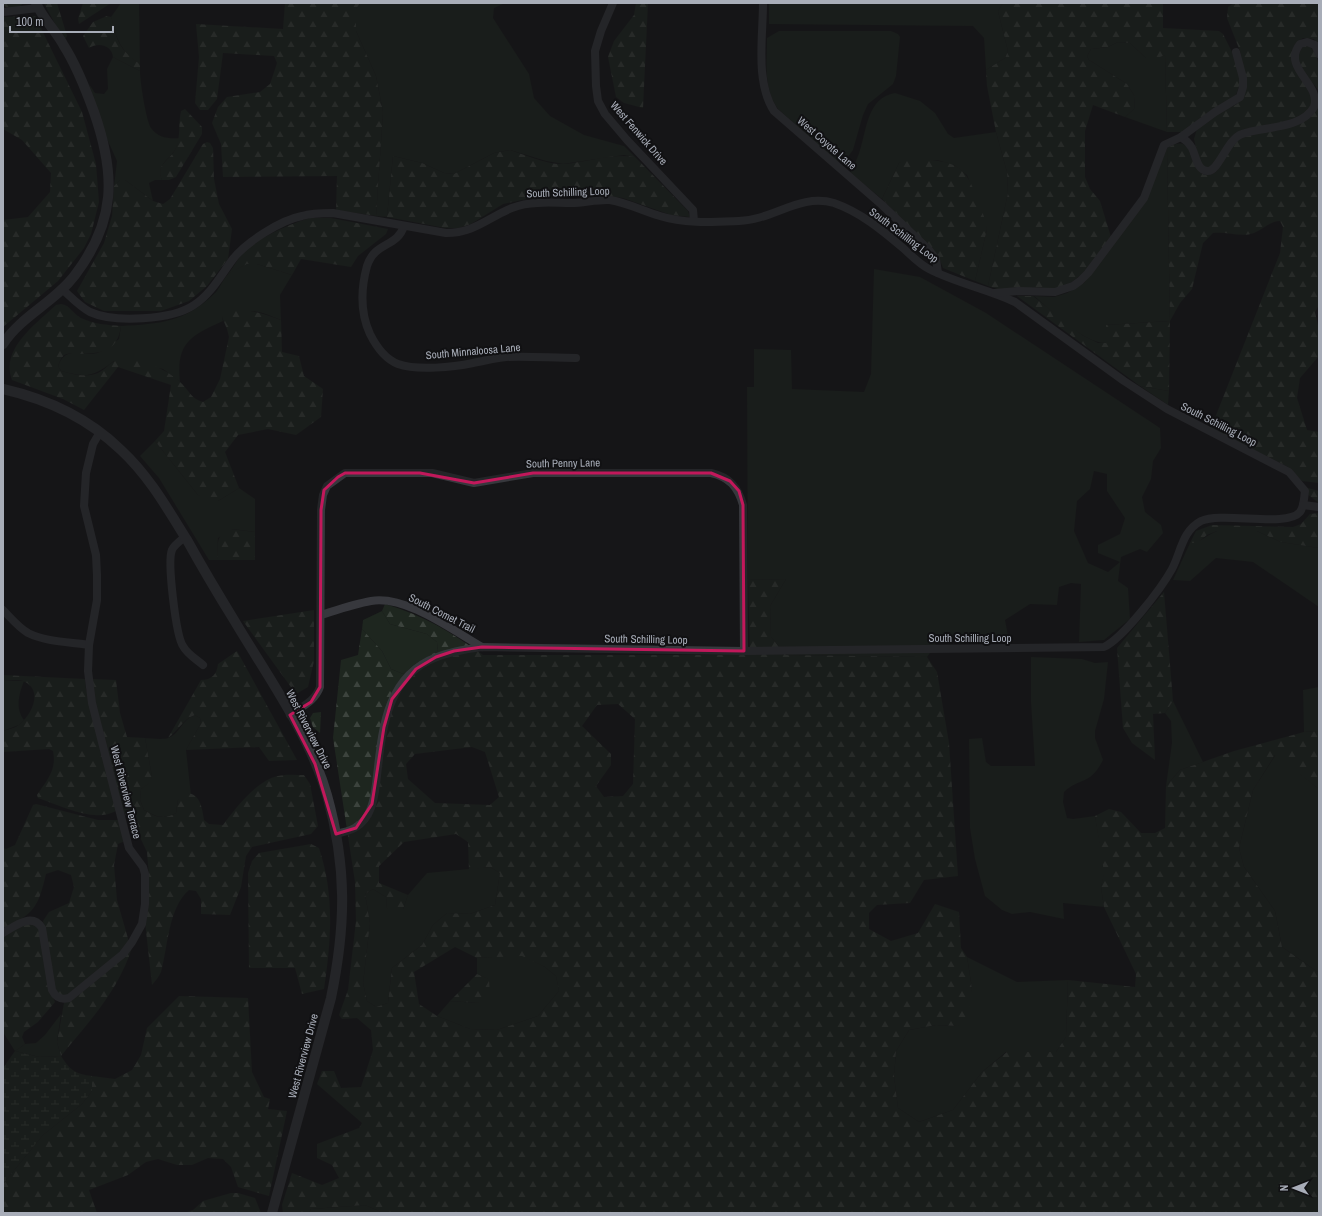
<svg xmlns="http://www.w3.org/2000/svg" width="1322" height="1216" font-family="'Archivo Narrow',sans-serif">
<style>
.green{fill:#1e261f;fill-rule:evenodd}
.forest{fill:url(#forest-firs);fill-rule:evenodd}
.wetland{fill:url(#wetland-marsh)}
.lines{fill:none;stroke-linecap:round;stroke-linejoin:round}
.minor{stroke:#37383d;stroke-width:8}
.tertiary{stroke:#37383d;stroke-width:10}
.marked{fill:none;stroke:#c2185b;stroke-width:3;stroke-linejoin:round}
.labels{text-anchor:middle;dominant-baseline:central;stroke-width:4;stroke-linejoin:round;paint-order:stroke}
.street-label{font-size:11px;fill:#a8adb8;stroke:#111113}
</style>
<defs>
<pattern id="forest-firs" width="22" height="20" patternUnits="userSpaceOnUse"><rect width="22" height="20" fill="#1e261f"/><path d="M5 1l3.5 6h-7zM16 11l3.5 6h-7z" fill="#3c433d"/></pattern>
<pattern id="wetland-marsh" width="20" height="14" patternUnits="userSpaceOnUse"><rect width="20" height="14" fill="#1e261f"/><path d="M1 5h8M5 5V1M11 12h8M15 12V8" fill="none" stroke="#3c433d"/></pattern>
</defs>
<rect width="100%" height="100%" fill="#161618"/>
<g class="green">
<polygon points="121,3 139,3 140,64 128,56 120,44 116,35 111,17"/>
<polygon points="360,3 505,3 494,8 493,18 529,74 534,98 550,116 584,135 624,146 635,157 624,155 563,164 546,161 510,150 494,153 454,174 444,173 422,163 393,156 387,217 376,216 383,112 376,76 356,31 356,9"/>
<polygon points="769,3 1003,3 998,11 1008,51 1005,58 986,70 984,38 973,26 769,24"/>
<path d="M 779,31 L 891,31 L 898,34 L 900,37 L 896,76 L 893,84 L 868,104 L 863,115 L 853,150 L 847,158 L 837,162 L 778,109 C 763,87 767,63 767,38 Z"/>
<polygon points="1118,42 1130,43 1146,58 1165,55 1167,132 1125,117 1134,109 1135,97 1127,84 1089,60 1087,56 1091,49 1108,47"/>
<path d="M 113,57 L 140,71 C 140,81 146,120 151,128 C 158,138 169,139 180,138 C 178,142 177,147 175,150 C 168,161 156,165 162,180 L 155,180 L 149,183 L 153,201 L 125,180 L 120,180 L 114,186 L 117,161 L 103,130 L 89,84 L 95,93 L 104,94 L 108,89 L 107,69 Z"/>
<path d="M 895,93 L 920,101 L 935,113 L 948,134 L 954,138 L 996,132 L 1007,172 L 1008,193 L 988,286 L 975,281 L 987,229 L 967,175 L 954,165 L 937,160 L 899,163 L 882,199 L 850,173 C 853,166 858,158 860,150 C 867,129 867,98 895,93 Z"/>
<path d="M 1167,148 L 1170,321 L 1106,325 L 1106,343 C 1084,344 1051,310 1034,296 L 1054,297 L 1067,293 L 1084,283 L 1147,198 Z"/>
<path d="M 247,264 L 257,264 L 292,275 L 280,295 L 281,320 C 254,309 250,308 222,317 L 223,321 C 190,336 176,343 180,382 L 163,369 L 114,361 C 93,377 87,378 61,371 L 58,366 C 66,345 80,357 97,353 C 104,351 113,343 119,339 L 121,326 C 159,324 185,322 214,294 C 220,289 222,280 228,274 C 233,270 241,267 247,264 Z"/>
<path d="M 874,269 L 920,277 L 986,313 L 1160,428 L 1161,448 L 1153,461 L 1151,479 L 1142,497 L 1145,512 L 1161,525 L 1163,533 L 1147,552 L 1140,549 L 1121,557 L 1118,581 L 1128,588 L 1130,619 L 1104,640 L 1079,642 L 1081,584 L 1071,583 L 1059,587 L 1057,605 L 1030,604 L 1005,620 L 1009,641 L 940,639 L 927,657 L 786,655 L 771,637 L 770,606 L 786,579 L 748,580 L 747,387 L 754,387 L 754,349 L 791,350 L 792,389 L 864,392 L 871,374 ZM 1094,471 L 1107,474 L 1107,491 L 1125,518 L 1120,534 L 1098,545 L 1098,553 L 1120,562 L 1108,572 L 1088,563 L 1074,531 L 1077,501 L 1090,489 Z"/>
<polygon points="1140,386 1169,391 1168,405"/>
<polygon points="155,441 198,495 218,501 239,488 255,499 255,532 232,529 218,538 217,560 209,560 159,478 140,456"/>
<path d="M 1217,531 L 1257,531 L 1281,542 L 1319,548 L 1319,607 L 1253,562 L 1216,558 L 1190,581 L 1173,580 L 1190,543 C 1200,543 1208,534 1217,531 Z"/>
<polygon points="382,611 390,624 427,634 437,642 438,652 424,657 403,674 391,669 382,651 362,629 363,620"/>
<path d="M 1031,657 L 1082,659 L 1095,663 L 1108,662 L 1104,699 L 1095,731 L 1095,738 L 1103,760 C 1090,786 1080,777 1064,792 L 1063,802 L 1067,818 L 1073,819 L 1095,816 L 1105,871 L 1101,887 L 1104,907 L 1063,903 L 1064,919 L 1030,912 L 1012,914 L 1002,910 L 985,896 L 975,859 L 970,828 L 969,739 L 982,738 L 986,762 L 991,766 L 1035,766 L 1031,702 Z"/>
<path d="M 3,681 L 24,681 C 19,694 15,708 24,720 L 19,725 L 3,731 Z"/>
<polygon points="1319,687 1319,731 1304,732 1303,690"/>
<polygon points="1173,701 1203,762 1180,770 1166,786 1172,743 1171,721 1165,713"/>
<path d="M 195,715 L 200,718 L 201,723 L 186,750 L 191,795 L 187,793 L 178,800 L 176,813 C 164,820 156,817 144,810 L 140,800 L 141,789 L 150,782 L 152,777 L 145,738 C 151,738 162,740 168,738 C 179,735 182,719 195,715 Z"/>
<polygon points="1276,754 1319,789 1319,973 1282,947 1275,911 1244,867 1239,848 1253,790"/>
<polygon points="490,867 500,873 495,905 470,914 447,913 433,925 422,945 392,968 388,1003 376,1007 367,1001 363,983 370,923 365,894 373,889 386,897 387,908 403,909 408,895 427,873"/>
<polygon points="522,955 545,967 556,976 559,991 538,1016 497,1030 470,1029 437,1016 450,1001 478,1003 488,979 477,974 477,958"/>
<polygon points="967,957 1017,982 1068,980 1066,1037 1056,1052 1006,1052 982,1072 953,1110 919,1122 898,1108 894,1076 896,1051 909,1030 936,1025 958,1026 972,989"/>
<polygon points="61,1014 57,1042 61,1056 39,1057 15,1051 25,1044 36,1043 45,1035"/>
<polygon points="365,1205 379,1211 379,1213 309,1213 311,1209"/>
</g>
<g class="forest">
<polygon points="3,3 23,3 20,7 7,9"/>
<polygon points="44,3 57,3 67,36 64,41"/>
<polygon points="83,3 111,3 79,24 78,19"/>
<polygon points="285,3 360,3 356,9 356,31 376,76 383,112 376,216 336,210 337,176 223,177 221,144 212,123 218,107 227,97 260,92 270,84 277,63 274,56 223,53 217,99 208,110 200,110 195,103 199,57 196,24 283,29"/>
<polygon points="636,3 648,3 643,108 624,103 616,97 608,57 614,41 634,15"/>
<path d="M 1003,3 L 1163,3 L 1163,28 L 1219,31 L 1223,34 L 1232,52 L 1239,73 L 1240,83 L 1236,95 L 1183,132 L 1167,132 L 1165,55 L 1152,60 L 1146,58 L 1130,43 L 1118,42 L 1108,47 L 1091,49 L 1087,56 L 1089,60 L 1127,84 L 1135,97 L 1134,109 L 1125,117 L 1093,105 L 1085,131 L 1085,177 L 1090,189 L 1100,201 L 1111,237 C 1097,255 1083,280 1060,288 L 998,289 L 988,286 L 1008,193 L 1007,172 L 996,132 L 987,86 L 986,70 L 1005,58 L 1008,51 L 998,11 Z"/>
<polygon points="1234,3 1319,3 1319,47 1314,39 1303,38 1296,43 1293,55 1314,100 1309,110 1301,117 1233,135 1227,142 1213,166 1206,168 1200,164 1194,139 1197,129 1216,114 1237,104 1245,93 1240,51 1227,18 1228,7"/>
<polygon points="35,16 82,112 96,164 99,202 91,234 84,248 58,281 3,327 3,220 28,217 50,192 51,173 22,140 3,129 3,17"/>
<path d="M 107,16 L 111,17 C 114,23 113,29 116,35 C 120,48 129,57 140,64 L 140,71 L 113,57 C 112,45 98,42 89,48 L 83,36 L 93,22 Z"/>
<path d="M 1304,46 C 1322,45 1319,78 1319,91 C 1311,79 1289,61 1304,46 Z"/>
<path d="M 1319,104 L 1319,305 L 1315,312 L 1319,330 L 1319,356 L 1300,378 L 1297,398 L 1307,430 L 1319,432 L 1319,483 L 1302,481 L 1288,467 L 1211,428 L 1280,253 L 1283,227 L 1280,221 C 1270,221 1264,229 1254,233 C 1241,238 1227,231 1213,233 L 1203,243 L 1192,289 L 1180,303 L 1170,321 L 1169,391 L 1140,386 L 1017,296 L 1033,296 L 1082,335 L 1098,343 L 1106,343 L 1106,325 L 1170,321 L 1167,148 C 1199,129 1186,177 1209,175 C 1221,174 1224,154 1230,146 C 1233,143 1239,139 1243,137 C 1256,130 1274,131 1288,127 C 1294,125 1301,120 1306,116 C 1312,112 1316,110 1319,104 Z"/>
<path d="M 185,109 L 202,127 L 202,134 L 176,177 L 169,180 L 162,180 C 155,164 170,161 176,148 C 181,136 178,124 181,111 Z"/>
<polygon points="207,142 210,143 213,148 214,179 219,204 232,229 228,259 207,286 189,301 161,311 104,311 85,302 77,291 104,243 112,216 114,186 120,180 125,180 153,201 163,204 170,199 203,144"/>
<path d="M 510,150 C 526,155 547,165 564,164 C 588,162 612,153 635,157 L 688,211 L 690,217 L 671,215 L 623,198 L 607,196 L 527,199 L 503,204 L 471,224 L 459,228 L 445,228 L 387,217 L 393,156 L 422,163 L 444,173 L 454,174 L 494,153 Z"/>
<path d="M 910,159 C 970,160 966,171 986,221 L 987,229 L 975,281 L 943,268 L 938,255 L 882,199 L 899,163 Z"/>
<path d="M 310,218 L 331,218 L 388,229 L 386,234 L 358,256 L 351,267 L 301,259 L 292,275 L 257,264 L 247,264 L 228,274 C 233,268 237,260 242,254 C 255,239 292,223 310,218 Z"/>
<path d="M 61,304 C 70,305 73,314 81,318 C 94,324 107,325 121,326 C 117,352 103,353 80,354 C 76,354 71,353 67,354 C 62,355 60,361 58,366 L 61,371 C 72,374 87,378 98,373 C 107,369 112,358 124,359 C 143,360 167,369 180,382 C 189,390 191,399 203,402 L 211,397 L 220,379 L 229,337 L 227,329 L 222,317 L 228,310 C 248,309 263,313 281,320 L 282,352 L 299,356 L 304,376 L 323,389 L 321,417 L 296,435 L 268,429 L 238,435 L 225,452 L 239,488 L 218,501 L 209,501 L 198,495 L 155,441 L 164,431 L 171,385 L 118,367 L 84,410 L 63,399 L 12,380 C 0,349 36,324 56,305 Z"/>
<polygon points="1304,487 1319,491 1319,503 1307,494"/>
<polygon points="1319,513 1319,548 1281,542 1257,531 1217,531 1207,535 1197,543 1190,543 1196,531 1212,525 1293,527 1301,524 1310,514"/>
<path d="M 231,529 L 255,532 L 255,560 L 217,560 C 218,546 215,533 231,529 Z"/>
<path d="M 786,579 L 770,606 L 771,637 L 786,655 L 927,657 L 937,672 L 949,743 L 958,876 L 924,880 L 910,903 L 877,905 L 869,913 L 869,929 L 891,941 L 918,933 L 935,904 L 959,912 L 961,948 L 967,957 L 972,989 L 968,1016 L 958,1026 L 936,1025 L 909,1030 L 896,1051 L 894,1076 L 898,1108 L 919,1122 L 953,1110 L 982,1072 L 1007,1052 L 1056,1052 L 1066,1037 L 1068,980 L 1135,987 L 1136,974 L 1104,907 L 1101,887 L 1104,872 L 1095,816 L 1109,809 L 1121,812 L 1141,833 L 1155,833 L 1165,828 L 1166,786 L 1180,770 L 1234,751 L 1304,732 L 1319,731 L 1319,789 L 1275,755 L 1253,790 L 1239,848 L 1244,867 L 1275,911 L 1282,947 L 1319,973 L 1319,1213 L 380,1213 L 379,1211 L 365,1205 L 311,1209 L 309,1213 L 283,1213 L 282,1205 L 292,1173 L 322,1185 L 339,1178 L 332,1165 L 317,1158 L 317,1144 L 359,1128 L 362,1123 L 317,1084 L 322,1071 L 334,1071 L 341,1088 L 361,1087 L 373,1050 L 371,1030 L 357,1018 L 342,1019 L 339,1015 L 348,990 L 356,921 L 355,882 L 333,738 L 341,660 L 358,655 L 362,629 L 382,651 L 391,669 L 403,674 L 424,656 L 438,652 L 437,642 L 427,634 L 390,624 L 382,611 L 385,604 C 423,615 451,632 483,655 L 750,655 L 748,580 ZM 618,704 L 635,719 L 633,784 L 623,796 L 604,797 L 596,786 L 611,765 L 611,754 L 582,726 L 597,705 ZM 472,747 L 485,752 L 499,797 L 490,805 L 435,803 L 408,779 L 406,764 L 415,754 ZM 456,834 L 468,842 L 469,870 L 490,867 L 500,873 L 495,905 L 470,914 L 447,913 L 433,925 L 422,945 L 392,968 L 388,1003 L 376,1007 L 367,1001 L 363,983 L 370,923 L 365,894 L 373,889 L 386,897 L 387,908 L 395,914 L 403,909 L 408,895 L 379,883 L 379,866 L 404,842 ZM 455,947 L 477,958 L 522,956 L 545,967 L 556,976 L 559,991 L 538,1016 L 497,1030 L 470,1029 L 437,1016 L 419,1004 L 414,972 Z"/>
<polygon points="1164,592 1173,701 1165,713 1153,714 1155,760 1132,743 1123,728 1117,648"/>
<polygon points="314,610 314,661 308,687 296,694 243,621"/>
<path d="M 237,651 L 297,760 L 269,761 L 259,747 L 186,750 L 201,723 L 200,718 L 195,715 C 183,719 178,731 168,738 L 201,680 C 212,680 217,674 218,664 Z"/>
<path d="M 3,675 L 85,679 L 86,689 L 118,810 C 95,824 62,806 38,798 L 37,795 C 47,780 57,770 53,751 L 49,749 L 3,752 L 3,731 C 9,729 16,728 20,724 C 32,714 43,691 25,682 C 20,679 9,681 3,681 Z"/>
<path d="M 91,679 L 116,680 L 120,713 L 127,737 L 145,738 L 152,777 L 151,782 L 141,789 L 140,800 L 144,810 C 155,817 164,820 176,813 L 178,800 L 182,793 C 200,791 202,807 204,820 L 209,824 L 223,825 C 235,809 257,780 278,776 C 286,774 296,775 304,775 L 310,784 L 318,826 L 311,834 L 252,847 L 246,856 L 241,887 L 230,915 L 201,914 L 201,899 L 196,891 L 189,890 C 168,908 168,947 161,972 C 159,977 155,981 152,985 L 145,922 L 149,876 L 147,852 L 137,831 L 123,811 L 92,690 Z"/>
<polygon points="321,712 320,733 313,727 310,718 313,713"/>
<path d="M 36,804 L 98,820 L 120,820 L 125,841 L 118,844 L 114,865 L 117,900 L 129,942 L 122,952 L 68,995 L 62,997 L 55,989 L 43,921 L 49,912 L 69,903 L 74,887 L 71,875 L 58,870 L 46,874 C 38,908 34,913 3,930 L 3,848 L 6,849 L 15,845 L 33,805 Z"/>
<path d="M 311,844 L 319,848 C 335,896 331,941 324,989 L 302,994 L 295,968 L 249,968 L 248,873 L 252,861 L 259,853 Z"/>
<polygon points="26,922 32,922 40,928 50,991 55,1002 38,1022 24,1032 22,1037 25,1044 15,1051 3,1032 3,935"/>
<path d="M 133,945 C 118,992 91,1019 61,1056 L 57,1042 L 64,1003 Z"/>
<polygon points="477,974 489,979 490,995 478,1003 450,1001"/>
<polygon points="179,996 248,998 252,1072 264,1097 270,1099 268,1109 287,1111 269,1196 238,1187 231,1167 223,1159 208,1158 192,1165 177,1165 158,1159 146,1162 128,1175 89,1190 97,1213 3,1213 3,1184 43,1135 82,1104 92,1091 92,1076 115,1079 132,1070 141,1055 147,1028"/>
<polygon points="231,1193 238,1193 255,1198 261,1213 184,1213 193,1210 203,1201"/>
</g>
<path class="wetland" d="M 15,1051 L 39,1057 L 61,1056 C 70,1070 75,1074 92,1076 L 92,1091 L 82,1104 L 43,1135 L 3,1184 L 3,1068 Z"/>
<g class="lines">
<g class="minor">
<polyline points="613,3 601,31 595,51 596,86 598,101 605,114 627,140 693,210 694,221"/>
<path d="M 763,3 C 763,37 755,82 774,111 L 882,205 L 929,250 L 936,259 L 938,273"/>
<polyline points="3,12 38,8"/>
<path d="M 1181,137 C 1186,140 1189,143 1192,148 C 1196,156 1197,171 1208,171 C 1219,171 1227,139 1242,134 C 1263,126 1301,130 1314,107 C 1322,84 1281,68 1300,44 L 1307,42 L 1315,45 L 1319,54"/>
<path d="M 404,226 C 397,248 375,241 367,266 C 361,288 360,312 370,334 C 376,346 385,359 398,364 C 417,371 454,367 473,363 C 484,361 495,358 506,357 C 529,356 553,358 576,358"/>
<path d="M 62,289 C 71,297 79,306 90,312 C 114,323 172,320 194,305 C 211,294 221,275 233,259 C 246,242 281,220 302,216 C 312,213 322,213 333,213 L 446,233 C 484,233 498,204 537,203 C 548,202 560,203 571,203 C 584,203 597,199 610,200 C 628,203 643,211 660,216 C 685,224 714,222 739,221 C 773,220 800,193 834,203 C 860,212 882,230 903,248 C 911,255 919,264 929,269 C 956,283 987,289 1015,302 L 1124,381 L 1167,409 L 1289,472 L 1305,491 C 1304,498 1304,507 1300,512 C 1287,528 1222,511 1201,521 C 1182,531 1181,552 1172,569 C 1161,589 1123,638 1104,647 L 744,651 L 482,647 C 467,649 452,651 437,657 C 383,677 382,736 376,784 C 374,800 371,818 356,827 C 351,831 342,832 336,834"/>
<polyline points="995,293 1018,291 1055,292 1073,286 1080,281 1088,273 1144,198 1164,145 1181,137 1215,112 1240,97 1243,87 1243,78 1236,52"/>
<polyline points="1303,505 1319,507"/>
<path d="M 185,537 C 180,541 174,545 172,550 C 167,561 176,636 183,646 C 187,654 196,659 203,665"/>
<path d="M 3,610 C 11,618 18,627 28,633 C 46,642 70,642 89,645"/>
<path d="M 321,615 C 337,610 354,604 371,601 C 406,595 452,630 482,647"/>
<path d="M 290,715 C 303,706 315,701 320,687 L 321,510 L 323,495 L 327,486 L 345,473 L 432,473 L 474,483 L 533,473 L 711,473 C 729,477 738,487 743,505 L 744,651"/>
<path d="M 3,933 C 15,926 32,912 42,928 L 52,990 C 56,998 61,1000 69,998 L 123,954 L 132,942 L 142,924 L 145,904 L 145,874 L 143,867 L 129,848 L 92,703 L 88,671 L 89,645 L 97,600 L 97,575 L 96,555 L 84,506 L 86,473 L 93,444 L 100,432"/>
</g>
<g class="tertiary">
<path d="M 3,344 C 21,316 55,302 75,275 C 116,221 116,175 94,112 C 86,90 77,66 64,46 C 56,31 43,19 36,3"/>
<path d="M 3,389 C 47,399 88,418 121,450 C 149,476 167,508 187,540 C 202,567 218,594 234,620 C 266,674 310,735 327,795 C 347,867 346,925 331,998 L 272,1213"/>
</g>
</g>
<path d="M0 0H1322V1216H0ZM 345,473 L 420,473 L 474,483 L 533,473 L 711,473 L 730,481 L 739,491 L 743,505 L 744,651 L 482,647 L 454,651 L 436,657 L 416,669 L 392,699 L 384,727 L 372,804 L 356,828 L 336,834 L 315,764 L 290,715 L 311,702 L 320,687 L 321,510 L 324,490 L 338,477 Z" fill="#161618" fill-opacity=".55" fill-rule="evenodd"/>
<path class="marked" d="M 345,473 L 420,473 L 474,483 L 533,473 L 711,473 L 730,481 L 739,491 L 743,505 L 744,651 L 482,647 L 454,651 L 436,657 L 416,669 L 392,699 L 384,727 L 372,804 L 356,828 L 336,834 L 315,764 L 290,715 L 311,702 L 320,687 L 321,510 L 324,490 L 338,477 Z"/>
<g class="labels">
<g class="street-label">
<text transform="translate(639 133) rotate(49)">West Fenwick Drive</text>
<text transform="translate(827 143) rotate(41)">West Coyote Lane</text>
<text transform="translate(568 192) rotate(-2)">South Schilling Loop</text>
<text transform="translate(904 235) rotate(37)">South Schilling Loop</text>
<text transform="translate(473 351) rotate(-5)">South Minnaloosa Lane</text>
<text transform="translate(1219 424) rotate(27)">South Schilling Loop</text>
<text transform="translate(563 463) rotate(-1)">South Penny Lane</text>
<text transform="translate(442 613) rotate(27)">South Comet Trail</text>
<text x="970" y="638">South Schilling Loop</text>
<text transform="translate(646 639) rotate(1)">South Schilling Loop</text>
<text transform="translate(309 729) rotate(63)">West Riverview Drive</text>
<text transform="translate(126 792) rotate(76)">West Riverview Terrace</text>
<text transform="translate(303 1056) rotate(-75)">West Riverview Drive</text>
</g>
</g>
<rect width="1322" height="1216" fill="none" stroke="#a8adb8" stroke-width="8"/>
<g transform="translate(1294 1188) rotate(270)" stroke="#111113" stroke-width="3" paint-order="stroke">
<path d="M0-3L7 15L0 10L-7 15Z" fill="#a8adb8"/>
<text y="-6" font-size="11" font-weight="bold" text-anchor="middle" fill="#a8adb8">N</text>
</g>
<path d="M10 26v6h103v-6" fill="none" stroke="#a8adb8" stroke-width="2"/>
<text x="16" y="26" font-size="12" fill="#a8adb8" stroke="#111113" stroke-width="3" paint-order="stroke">100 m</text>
</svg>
